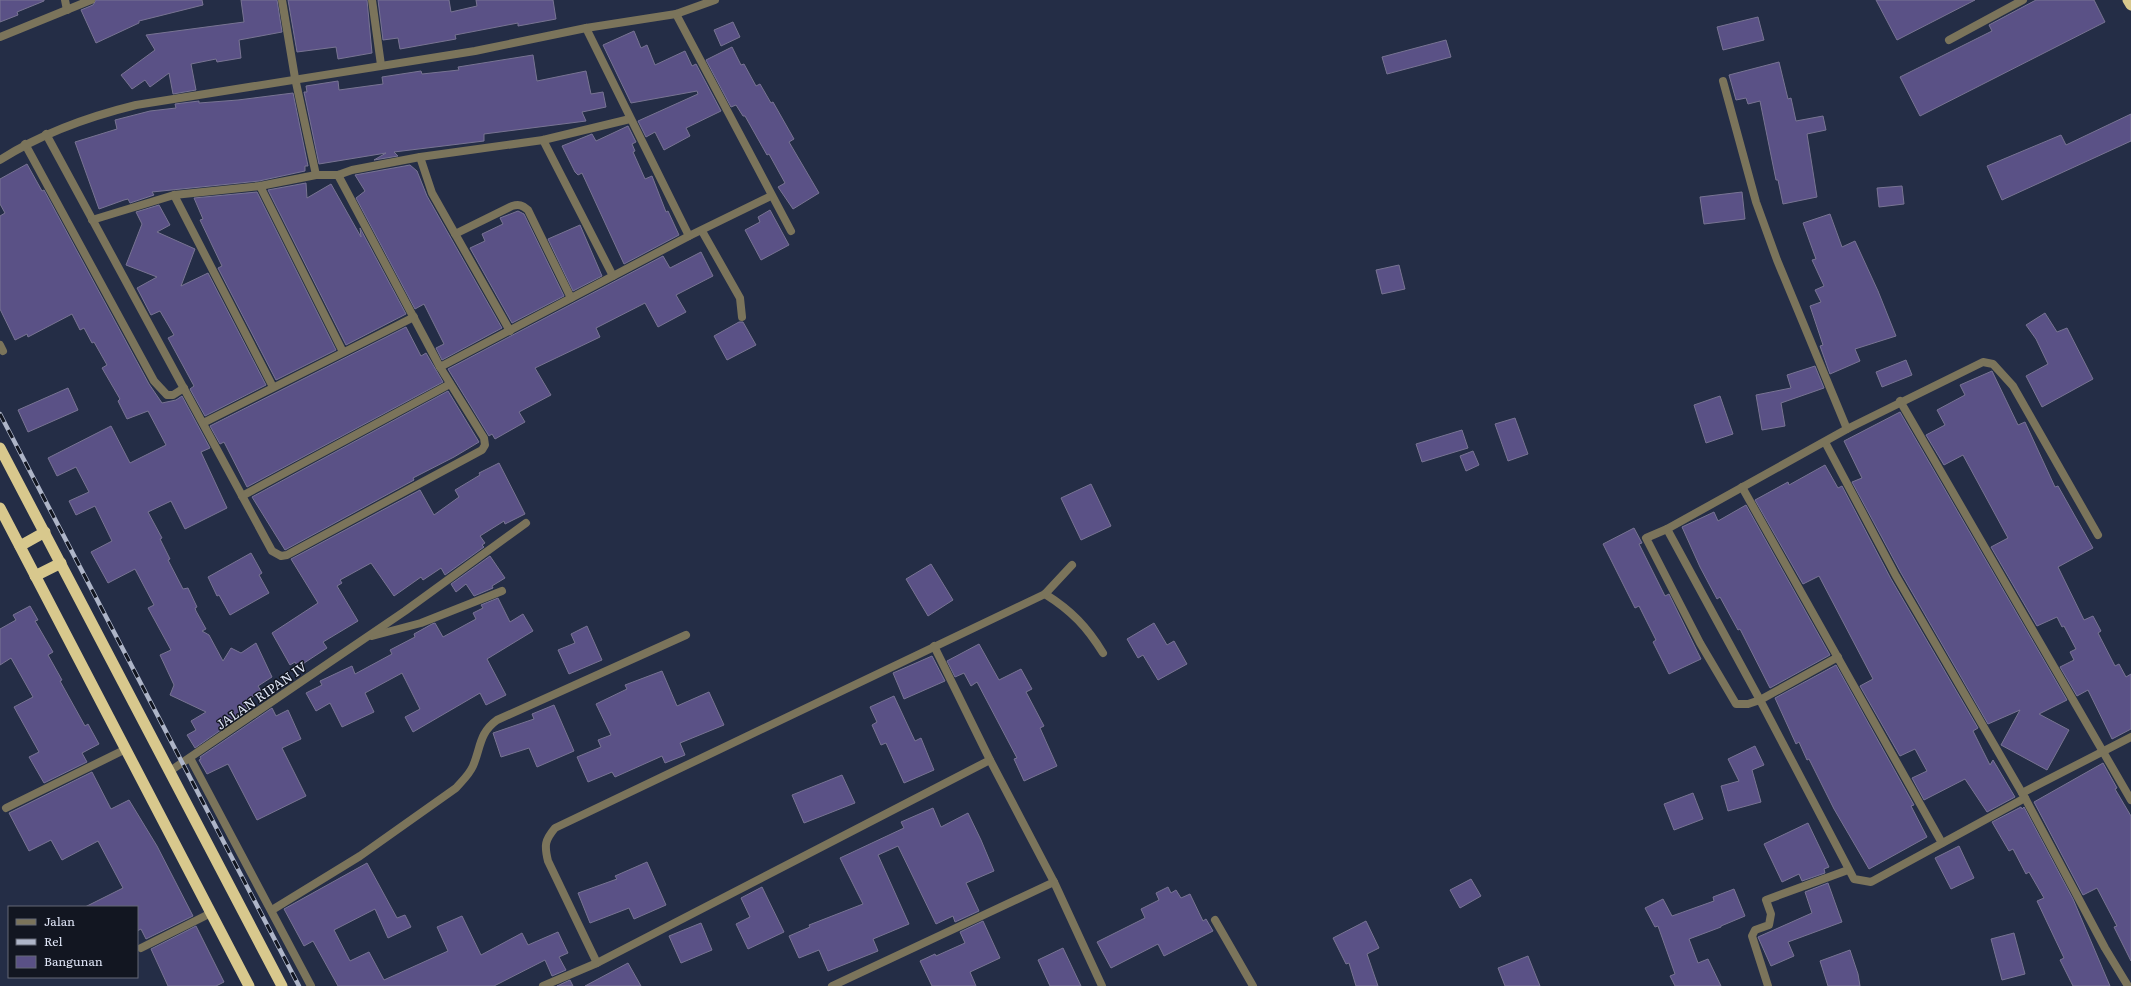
<svg xmlns="http://www.w3.org/2000/svg" width="2131" height="986" font-family="Literata,serif">
<style>
.building{fill:#5a5186;stroke:#787493}
.lines{fill:none;stroke-linecap:round;stroke-linejoin:round}
.service{stroke:#7b745b;stroke-width:8}
.minor{stroke:#7b745b;stroke-width:8}
.trunk{stroke:#d8c88d;stroke-width:11}
.rail-casing{stroke:#aeb5c8;stroke-width:4.5}
.rail{stroke:#121621;stroke-width:3;stroke-dasharray:9;stroke-linecap:butt}
.labels{text-anchor:middle;dominant-baseline:central;stroke-width:3;stroke-linejoin:round;paint-order:stroke}
.street-label{font-size:13px;fill:#dfe5f6;stroke:#121621}
</style>
<rect width="100%" height="100%" fill="#242d46"/>
<g class="building">
<polygon points="0,0 44,0 44,1 17,12 18,15 0,22"/>
<polygon points="96,0 202,0 203,5 139,21 139,23 96,43 81,10 93,5"/>
<polygon points="241,0 277,0 282,32 239,40 241,58 217,62 216,59 191,64 196,90 173,94 169,73 150,87 145,80 132,89 121,75 155,50 146,35 244,22"/>
<polygon points="288,0 367,0 372,53 338,59 336,47 297,52"/>
<polygon points="378,0 449,0 451,12 477,6 476,0 553,0 556,19 518,26 518,23 455,35 456,39 400,49 398,38 383,40"/>
<polygon points="1876,0 1975,0 1897,40"/>
<polygon points="2036,0 2094,0 2105,22 1920,116 1900,77 1992,31 1989,25"/>
<polygon points="1758,17 1764,40 1723,50 1717,27"/>
<polygon points="733,22 740,37 721,46 714,30"/>
<polygon points="634,31 641,48 647,45 655,65 685,51 692,66 696,64 721,111 686,128 690,136 664,150 655,132 646,137 638,121 698,94 697,91 631,103 603,45"/>
<polygon points="1446,40 1451,57 1387,74 1382,57"/>
<polygon points="732,47 741,65 744,64 756,86 760,84 771,103 773,102 794,139 789,142 819,193 793,209 778,187 785,183 769,154 767,155 745,116 743,116 736,105 731,107 706,60"/>
<polygon points="533,55 537,81 586,71 591,94 603,92 606,107 582,112 586,121 484,134 484,141 394,152 398,156 374,160 386,153 319,164 304,92 307,92 306,86 338,81 339,90 383,84 382,77 421,71 422,74 459,70 458,67"/>
<polygon points="1779,62 1788,99 1791,98 1796,121 1823,116 1826,130 1807,134 1817,197 1783,204 1778,180 1776,180 1760,101 1748,104 1746,98 1736,100 1729,75"/>
<polygon points="293,93 308,166 305,166 305,171 259,181 152,192 154,195 130,203 128,199 124,200 99,209 75,142 117,129 115,120 150,111 176,108 175,104 199,101 199,103 238,100"/>
<polygon points="2131,114 2131,141 2002,200 1987,166 2061,135 2066,145"/>
<polygon points="628,126 636,142 632,144 635,151 633,152 645,179 652,176 666,212 668,211 679,235 624,264 582,173 578,175 575,172 562,146 592,134 596,141"/>
<polygon points="27,164 42,191 44,190 149,384 162,403 176,400 182,396 210,448 201,452 227,508 185,529 171,501 148,512 162,538 160,539 170,559 168,560 183,589 188,588 197,607 195,608 196,611 206,629 202,631 209,635 223,661 231,648 241,653 256,643 272,677 258,686 261,691 244,703 248,711 195,748 187,735 196,730 191,721 206,712 170,695 174,685 160,655 171,650 148,608 154,605 135,569 108,583 91,552 112,541 95,506 76,515 69,501 89,492 76,467 57,476 48,458 111,426 130,463 166,445 148,411 127,419 118,401 120,399 102,368 107,365 94,342 92,343 84,328 80,330 72,314 28,337 27,334 15,340 0,309 0,216 5,213 0,204 0,179"/>
<polygon points="410,165 417,171 427,196 502,328 442,360 436,348 444,344 424,304 415,309 356,198 365,191 355,175"/>
<polygon points="306,183 307,198 331,184 361,237 360,228 406,314 346,345 268,190"/>
<polygon points="1902,186 1904,204 1879,207 1877,188"/>
<polygon points="257,192 336,350 276,380 218,268 222,266 200,220 203,219 194,198"/>
<polygon points="1742,192 1745,219 1704,224 1700,197"/>
<polygon points="159,205 170,225 157,232 195,249 181,286 208,273 266,385 205,416 190,389 194,386 168,338 174,335 160,311 151,315 137,288 157,277 126,265 142,224 136,212"/>
<polygon points="770,210 789,245 761,260 745,230 760,222 758,217"/>
<polygon points="518,211 524,214 564,296 512,323 470,248 485,241 482,234 503,224 500,218"/>
<polygon points="1830,214 1842,247 1855,241 1878,291 1896,336 1855,349 1860,361 1830,374 1820,346 1823,345 1810,306 1821,302 1815,290 1824,286 1812,260 1816,259 1803,223"/>
<polygon points="580,225 602,276 573,291 548,239"/>
<polygon points="701,252 713,276 676,295 686,312 658,327 645,303 596,328 600,337 535,368 551,395 519,412 525,422 495,439 492,434 489,436 448,369 663,256 670,268"/>
<polygon points="1399,265 1405,289 1382,294 1376,270"/>
<polygon points="2045,313 2057,332 2067,328 2093,379 2042,407 2026,376 2048,364 2036,339 2026,325"/>
<polygon points="739,322 743,322 756,345 727,360 714,336"/>
<polygon points="406,327 421,356 426,353 443,382 247,487 224,442 220,444 210,426"/>
<polygon points="1906,360 1912,375 1882,387 1876,372"/>
<polygon points="1815,366 1824,388 1781,403 1785,426 1762,430 1756,395 1791,388 1787,375"/>
<polygon points="1992,371 2018,425 2025,422 2055,487 2058,486 2093,548 2058,567 2084,620 2093,616 2101,631 2098,633 2115,666 2119,664 2126,677 2131,674 2131,729 2112,739 2088,690 2077,696 2060,667 2074,660 2070,652 2076,649 2064,626 2062,627 2057,617 2037,626 1991,547 2008,538 1963,455 1944,465 1926,435 1945,425 1937,410 1965,395 1960,385"/>
<polygon points="68,388 78,410 28,432 18,410"/>
<polygon points="448,391 479,442 454,457 413,478 414,480 285,550 252,497"/>
<polygon points="1720,396 1733,434 1706,443 1694,405"/>
<polygon points="1900,412 2067,700 2039,714 2069,730 2047,770 2001,745 2020,710 1988,724 1901,573 1852,482 1862,478 1844,441"/>
<polygon points="1515,418 1528,454 1508,461 1495,424"/>
<polygon points="1462,430 1468,448 1422,462 1416,444"/>
<polygon points="1473,451 1479,465 1466,471 1460,456"/>
<polygon points="499,463 525,514 505,524 504,521 480,536 485,543 482,545 484,547 445,575 441,568 423,580 421,577 394,596 371,563 340,580 342,583 337,586 358,621 323,642 327,648 298,667 295,662 290,665 272,633 318,603 291,559 420,490 434,515 459,497 455,490 480,475 479,473"/>
<polygon points="1825,465 1838,488 1842,486 1891,579 1978,728 1973,731 1990,765 1993,760 2015,797 1987,812 1965,779 1924,800 1912,778 1927,771 1915,749 1900,756 1860,686 1873,679 1819,576 1803,584 1755,500 1788,482 1789,485"/>
<polygon points="1091,484 1111,526 1081,540 1061,498"/>
<polygon points="1746,505 1830,655 1770,688 1740,629 1738,630 1720,597 1717,599 1700,567 1682,527 1714,512 1718,521"/>
<polygon points="1634,528 1642,543 1639,544 1665,596 1669,594 1701,659 1669,674 1653,642 1656,640 1639,606 1635,608 1603,544"/>
<polygon points="251,553 262,573 259,575 269,593 230,615 219,595 217,596 208,577"/>
<polygon points="490,556 505,578 492,586 493,588 474,596 466,584 456,592 451,584"/>
<polygon points="931,564 953,600 928,616 906,579"/>
<polygon points="498,598 510,622 523,614 533,631 487,659 506,695 486,705 480,693 413,732 405,717 420,709 402,673 365,693 374,712 342,727 330,703 316,711 306,693 322,685 320,681 352,666 355,674 392,654 390,650 415,637 414,634 432,624 435,623 443,637 476,619 473,613 483,608 481,605"/>
<polygon points="30,606 38,620 35,621 53,652 48,655 62,680 60,681 85,726 88,724 99,744 82,753 87,762 44,783 29,757 39,752 14,707 33,697 11,658 0,665 0,629 16,620 13,615"/>
<polygon points="1154,623 1167,645 1174,641 1187,664 1158,680 1143,655 1138,658 1127,639"/>
<polygon points="587,626 602,660 569,674 558,650 575,643 571,634"/>
<polygon points="979,644 999,680 1021,669 1032,689 1026,692 1044,726 1040,728 1057,766 1024,781 1014,759 1017,758 977,682 971,686 964,673 955,677 947,661"/>
<polygon points="932,656 945,681 904,699 893,673"/>
<polygon points="1836,665 1914,805 1911,806 1927,837 1869,869 1834,809 1809,759 1807,760 1799,742 1796,744 1775,698"/>
<polygon points="662,671 677,706 709,692 724,725 680,743 685,755 665,763 662,756 615,777 612,772 588,782 577,757 601,747 598,740 611,735 596,704 627,689 625,685"/>
<polygon points="894,696 915,741 921,738 934,770 904,783 886,743 881,745 872,725 877,722 870,707"/>
<polygon points="554,705 574,751 537,767 529,748 501,757 493,733 534,719 532,714"/>
<polygon points="272,708 276,716 288,710 301,739 282,748 306,796 257,820 228,764 207,774 199,760 201,759 200,757"/>
<polygon points="1755,746 1764,765 1752,770 1761,802 1728,811 1721,786 1739,781 1728,759"/>
<polygon points="2103,763 2117,788 2115,789 2131,816 2131,961 2114,927 2117,926 2097,888 2083,895 2034,802"/>
<polygon points="92,772 111,809 129,800 157,846 193,916 146,939 141,929 137,931 137,907 85,907 123,888 98,841 62,860 51,840 29,851 9,813"/>
<polygon points="842,775 855,803 804,823 792,795"/>
<polygon points="1693,793 1703,819 1674,830 1664,804"/>
<polygon points="2021,807 2022,809 2024,807 2073,899 2110,986 2073,986 2060,960 2064,958 2037,901 2044,898 2029,872 2026,874 2013,849 2009,851 1992,822"/>
<polygon points="933,808 941,827 968,813 981,840 994,871 966,883 979,911 955,922 953,916 936,924 898,846 878,855 909,924 873,939 878,951 828,971 819,950 799,958 789,936 810,927 809,925 863,904 840,858 904,828 901,822"/>
<polygon points="1808,823 1829,867 1824,869 1825,873 1802,881 1799,874 1782,882 1764,844"/>
<polygon points="1959,846 1974,878 1951,889 1935,858"/>
<polygon points="647,862 666,905 634,919 629,908 590,923 578,893 617,879 615,876"/>
<polygon points="367,863 397,918 405,915 411,927 388,938 375,909 334,930 350,961 369,952 384,980 448,951 437,927 462,916 481,955 522,933 528,945 558,932 568,953 559,957 566,970 552,976 545,960 494,986 338,986 313,941 304,946 284,909"/>
<polygon points="1471,879 1481,896 1460,908 1450,890"/>
<polygon points="1828,883 1842,922 1788,942 1794,956 1771,966 1758,937 1812,913 1805,892"/>
<polygon points="762,887 784,932 748,949 736,924 750,917 741,898"/>
<polygon points="1168,887 1171,893 1176,890 1181,898 1190,894 1203,921 1206,919 1213,931 1164,956 1158,944 1111,968 1097,942 1145,918 1141,909 1159,900 1156,893"/>
<polygon points="1734,889 1745,916 1721,926 1721,927 1689,939 1698,963 1708,959 1721,986 1675,986 1670,976 1675,974 1658,926 1655,927 1645,908 1663,899 1672,916 1714,901 1713,897"/>
<polygon points="983,921 1000,958 970,972 976,986 932,986 920,961 935,954 936,956 965,943 960,932"/>
<polygon points="1366,921 1379,948 1367,954 1378,986 1356,986 1349,963 1346,964 1333,938"/>
<polygon points="701,923 712,950 681,963 669,936"/>
<polygon points="196,926 224,982 216,986 168,986 151,949"/>
<polygon points="2014,933 2025,974 2002,980 1991,939"/>
<polygon points="1063,948 1081,986 1050,986 1038,960"/>
<polygon points="1850,950 1858,974 1860,986 1828,986 1820,961"/>
<polygon points="1528,956 1540,986 1505,986 1498,968"/>
<polygon points="628,963 641,986 585,986"/>
<polygon points="570,980 573,986 557,986"/>
</g>
<g class="lines">
<g class="service">
<polyline points="1949,40 2023,0"/>
<polyline points="702,231 740,298 742,317"/>
</g>
<g class="minor">
<polyline points="65,0 67,10"/>
<polyline points="282,0 295,78 316,175"/>
<polyline points="372,0 381,65"/>
<polyline points="676,14 791,231"/>
<polyline points="586,28 689,236"/>
<polyline points="0,37 91,0"/>
<polyline points="1723,81 1756,202 1777,260 1847,429"/>
<polyline points="46,134 272,551 281,556 287,555 482,450 485,445 484,438 440,367"/>
<polyline points="543,140 613,276"/>
<polyline points="25,144 154,381 167,395 173,395 184,388"/>
<polyline points="420,157 432,193 510,331"/>
<path d="M 0,160 C 42,133 87,117 136,105 L 475,51 L 586,28 L 676,14 L 715,0"/>
<polyline points="338,175 440,367 689,236 771,196"/>
<polyline points="260,186 343,352"/>
<polyline points="174,195 273,387"/>
<polyline points="92,220 174,195 260,186 316,175 338,175 352,170 420,157 543,140 630,119"/>
<path d="M 455,234 L 512,206 C 519,204 522,205 528,210 L 571,298"/>
<polyline points="0,345 3,351"/>
<polyline points="1900,401 2131,800"/>
<polyline points="203,423 414,317"/>
<polyline points="1825,442 1896,576 2025,798 2105,948 2128,986"/>
<polyline points="1742,487 1942,843"/>
<polyline points="242,496 450,384"/>
<polyline points="1667,529 1760,700 1854,879 1871,882 2025,798"/>
<path d="M 1045,594 C 1072,611 1087,627 1103,653"/>
<polyline points="372,636 421,623 502,591"/>
<polyline points="934,646 990,760 1054,882 1102,986"/>
<polyline points="1838,657 1760,700 1748,704 1736,704 1700,643 1646,538 1667,529 1847,429 1983,362 1993,364 2013,386 2098,535"/>
<polyline points="190,758 311,986"/>
<polyline points="170,771 405,611 526,523"/>
<polyline points="2022,793 2131,737"/>
<polyline points="6,808 126,749"/>
<path d="M 272,910 L 360,856 L 456,788 C 462,781 469,775 473,766 C 481,747 479,733 497,720 L 686,635"/>
<polyline points="1215,920 1253,986"/>
<polyline points="141,948 211,913"/>
<path d="M 597,963 L 548,861 C 544,845 545,840 555,828 L 1045,594 L 1072,565"/>
<polyline points="543,986 597,963 990,760"/>
<polyline points="832,986 1054,882"/>
<polyline points="1768,986 1752,936 1755,930 1769,925 1771,914 1766,900 1848,870"/>
</g>
<g class="trunk">
<polyline points="2128,0 2131,5"/>
<polyline points="0,448 282,986"/>
<polyline points="0,508 249,986"/>
<polyline points="20,546 45,532"/>
<polyline points="35,576 61,563"/>
</g>
<defs>
<polyline id="rail" points="0,414 299,986"/>
</defs>
<use href="#rail" class="rail-casing"/>
<use href="#rail" class="rail"/>
</g>
<g class="labels">
<g class="street-label">
<text transform="translate(261 695) rotate(-35)">JALAN RIPAN IV</text>
</g>
</g>
<rect x="8" y="906" width="130" height="72" fill="#121621" stroke="#646976"/>
<rect x="16" y="919" width="20" height="6" fill="#7b745b" stroke="#646976"/>
<text x="44" y="926" font-size="12" fill="#dfe5f6">Jalan</text>
<rect x="16" y="939" width="20" height="6" fill="#aeb5c8" stroke="#646976"/>
<text x="44" y="946" font-size="12" fill="#dfe5f6">Rel</text>
<rect x="16" y="956" width="20" height="12" fill="#5a5186" stroke="#646976"/>
<text x="44" y="966" font-size="12" fill="#dfe5f6">Bangunan</text>
</svg>
